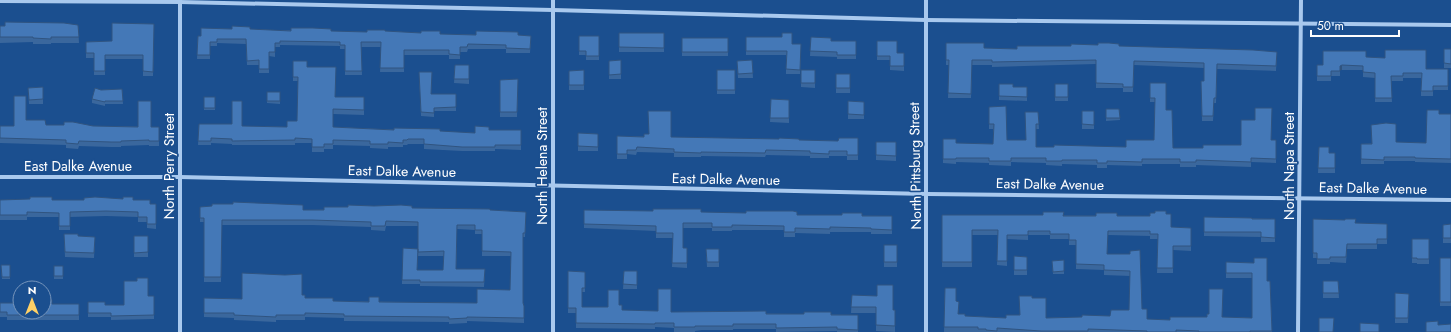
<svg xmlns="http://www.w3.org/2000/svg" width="1451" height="332" font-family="Jost,sans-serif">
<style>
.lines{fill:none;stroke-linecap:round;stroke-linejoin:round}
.street{stroke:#a9c9ee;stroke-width:4}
.wall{fill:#3a679d}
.shaded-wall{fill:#305480}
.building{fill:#4478b7;stroke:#305480}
.labels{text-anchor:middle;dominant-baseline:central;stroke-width:3.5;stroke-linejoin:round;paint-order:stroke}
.street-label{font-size:14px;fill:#fff;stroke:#1b4f8f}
</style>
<rect width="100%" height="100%" fill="#1b4f8f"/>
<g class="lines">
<g class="street">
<polyline points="553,0 553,332"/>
<polyline points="926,0 926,332"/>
<polyline points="0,1 180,2 553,10 926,20 1451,25"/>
<polyline points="0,177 180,177 927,194 1451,200"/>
<polyline points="180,332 180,0"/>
<polyline points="1298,332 1301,0"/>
</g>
</g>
<g class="wall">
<polygon points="154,24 153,76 143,76 143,59 105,59 105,75 94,75 94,58 86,58 86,42 112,41"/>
<polygon points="78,25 79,43 51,43 51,44 33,44 33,42 0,43 0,26"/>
<polygon points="232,29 367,32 385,31 440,34 531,36 530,53 506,53 506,49 468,49 467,52 460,52 460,59 449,59 449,55 404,55 404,72 380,72 381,47 361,47 362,75 345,75 345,49 340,49 340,46 280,45 280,47 275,47 275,57 269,56 269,73 259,73 259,65 247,65 246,44 217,43 217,46 210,46 210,59 197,59 198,36 201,36"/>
<rect x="619" y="33" width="45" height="19"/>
<polygon points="579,36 599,36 599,60 586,60 586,55 579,55"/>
<polygon points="746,37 792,44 801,44 800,74 786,74 786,55 746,55"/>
<polygon points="811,37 831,41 856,41 856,59 837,59 837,57 810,56"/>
<rect x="682" y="38" width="46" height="18"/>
<polygon points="877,41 897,53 904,53 904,71 890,70 890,60 877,60"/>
<polygon points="946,43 984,48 1017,49 1119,46 1277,52 1276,71 1217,69 1216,103 1214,103 1213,121 1202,121 1201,81 1204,81 1204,68 1134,65 1133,92 1123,92 1123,88 1096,88 1096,64 992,67 992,65 972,65 971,98 948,98 949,65 946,65"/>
<rect x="1444" y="49" width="7" height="19"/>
<polygon points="1366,57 1426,69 1448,69 1448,90 1433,90 1433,96 1421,96 1421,78 1403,78 1403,81 1391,81 1392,102 1375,102 1375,78 1363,77 1363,70 1340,70 1340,76 1331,76 1331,81 1317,81 1317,65 1323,65"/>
<polygon points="621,60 621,79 609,79 609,61"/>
<polygon points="752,60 753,78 738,78 737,61"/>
<polygon points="293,61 307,67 335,97 364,97 364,115 333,114 333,127 475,133 489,130 521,130 521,150 495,149 495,151 462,151 424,149 424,144 408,144 407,145 403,145 403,147 388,147 388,149 370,148 370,146 333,145 333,149 324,149 324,152 312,152 312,143 295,143 295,145 232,145 232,144 211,143 211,145 198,145 199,124 242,126 287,127 297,121 298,81 293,81"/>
<polygon points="455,65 469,65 469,84 454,83"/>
<polygon points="584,70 584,90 569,90 569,71"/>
<rect x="717" y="70" width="18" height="24"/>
<polygon points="801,70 815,70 815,88 801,87"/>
<polygon points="419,72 431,94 456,94 456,111 434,111 434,117 421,116"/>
<rect x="836" y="74" width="14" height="19"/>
<polygon points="518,79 517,117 500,117 500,80"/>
<polygon points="1150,83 1166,110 1173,148 1203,148 1241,145 1271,140 1276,140 1276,163 1251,162 1251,167 1196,165 1196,167 1180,167 1180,164 1142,164 1142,166 1107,165 1107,168 1097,168 1097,165 1062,164 1062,166 1046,165 1046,163 1011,162 1011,166 989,165 989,163 956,162 956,164 943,163 943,139 956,143 993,144 993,129 989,129 989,107 1007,140 1026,140 1038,112 1039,129 1036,129 1036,147 1126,147 1154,140 1155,102 1150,102"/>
<polygon points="999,84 1013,87 1027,87 1027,101 999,100"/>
<rect x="1055" y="84" width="13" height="17"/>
<polygon points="43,87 43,104 29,104 28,88"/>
<polygon points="122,89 123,104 105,104 105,106 92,103 92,99 101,90"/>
<polygon points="267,92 280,92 280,104 267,103"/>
<rect x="204" y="97" width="11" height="13"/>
<polygon points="771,99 789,100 789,123 770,122"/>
<polygon points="848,101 864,102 864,119 848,119"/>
<polygon points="1106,109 1119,109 1120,120 1106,121"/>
<rect x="1082" y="111" width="12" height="18"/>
<polygon points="1439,114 1451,114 1451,163 1415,162 1415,161 1384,161 1384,164 1361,164 1361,144 1396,142 1426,143"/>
<polygon points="26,120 46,125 159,127 159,146 149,146 149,145 121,146 121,147 111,147 79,146 78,149 66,148 66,145 0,143 0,126 14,126"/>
<polygon points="578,133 598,134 598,151 578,151"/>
<polygon points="617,136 838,141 858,138 858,160 847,160 847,156 829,156 829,158 810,158 810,156 766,155 765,157 701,156 701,157 674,157 674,153 637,152 636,155 627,154 627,159 617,159"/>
<polygon points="876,142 896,142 896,161 876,160"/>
<polygon points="1319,147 1329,153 1335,153 1335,173 1318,173"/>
<polygon points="0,200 133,200 150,204 156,204 156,229 147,228 147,222 138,222 138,217 106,216 70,217 70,230 59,230 59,217 27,217 27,220 0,220"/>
<polygon points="200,207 303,210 412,208 490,210 526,212 525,237 523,237 523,303 524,306 524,323 467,321 467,323 449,324 449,322 344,321 344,318 305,317 305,320 276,320 276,322 234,320 234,318 204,317 204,298 242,299 302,295 305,298 333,301 477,303 510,290 511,256 482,256 482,234 475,234 475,230 457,229 456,269 485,269 484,287 420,286 420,284 402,284 402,280 417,270 443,270 444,256 418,256 418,226 386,226 385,231 371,230 371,227 312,225 222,225 221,282 204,282 204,222 200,222"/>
<polygon points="584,210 797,215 892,216 892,234 871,234 871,232 830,232 830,234 795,233 795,237 784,237 784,230 732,230 732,231 712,231 712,228 683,228 683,248 687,248 687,268 672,267 673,238 656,238 656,231 584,228"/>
<polygon points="1166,214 1171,227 1191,228 1191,251 1173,250 1173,273 1157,273 1158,239 1150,239 1150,236 1108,235 1107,254 1130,254 1142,309 1147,319 1170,320 1223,317 1252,318 1252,278 1226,278 1226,262 1254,263 1267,281 1270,281 1272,332 944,332 945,288 956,301 958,314 965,316 1006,318 1019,315 1032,298 1046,318 1110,316 1129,310 1130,276 1104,275 1104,270 1076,269 1076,245 1069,245 1069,239 1050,239 1050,235 1028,235 1028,240 1007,239 1007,266 997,265 998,235 972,235 972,267 942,267 942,215 1150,216"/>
<polygon points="1204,217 1275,219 1275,242 1261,242 1261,237 1204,236"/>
<polygon points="1313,219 1355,223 1387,224 1387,244 1377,244 1377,249 1347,249 1346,263 1330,262 1330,264 1317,264 1317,258 1313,258"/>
<polygon points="1451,224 1451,243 1443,243 1443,225"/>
<polygon points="64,234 78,236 95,237 94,258 65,257"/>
<rect x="134" y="236" width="14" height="21"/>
<polygon points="1412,239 1429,239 1429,264 1417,264 1417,263 1412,263"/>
<rect x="884" y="245" width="13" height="22"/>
<polygon points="706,249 719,249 719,267 707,267"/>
<polygon points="1014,256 1027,257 1027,275 1014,275"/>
<rect x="1440" y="258" width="11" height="48"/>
<polygon points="1064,260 1064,274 1053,274 1052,261"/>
<polygon points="1,265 10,265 10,279 2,279"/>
<rect x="54" y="266" width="9" height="13"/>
<polygon points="568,271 585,272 585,292 582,292 582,307 608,307 619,305 622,310 671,312 858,315 858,332 837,332 837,331 776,332 776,329 733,329 733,330 702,330 695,331 695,332 674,332 674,328 655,327 655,329 576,328 576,313 568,313"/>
<polygon points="624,271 637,271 637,289 623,289"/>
<polygon points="1323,281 1338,281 1339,298 1323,298"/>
<polygon points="1395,293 1409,294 1408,323 1395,323"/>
<polygon points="852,295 893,310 895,310 895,332 876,331 876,313 851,313"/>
<polygon points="148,296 154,296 154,319 111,320 111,317 88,317 88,302 105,305 124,305"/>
<polygon points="0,303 14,303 20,312 52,304 79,304 79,320 7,320 7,317 0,317"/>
</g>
<polygon class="shaded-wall" points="1342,65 1342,70 1340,70 1340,66"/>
<g class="building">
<polygon points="5,22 64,23 78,25 79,37 51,37 51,39 33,38 33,37 0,37 0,26 5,26"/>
<polygon points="112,23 154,24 153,72 143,71 143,55 105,55 105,71 94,71 94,53 86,53 86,42 112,41"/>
<polygon points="232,26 250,27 250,29 291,31 291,28 313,28 331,29 331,31 367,32 367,30 385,30 385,31 421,33 421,31 440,31 440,34 476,35 476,31 518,32 518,35 531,36 530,49 506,48 506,45 468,44 467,47 460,47 460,55 449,54 449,50 404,50 404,68 380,68 381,42 361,42 362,71 345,71 345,45 340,45 340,42 280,41 280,43 275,43 275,52 269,52 269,69 259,69 259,60 247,61 246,39 217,39 217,42 210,42 210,55 197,55 198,36 201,36 201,28 232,29"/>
<polygon points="619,33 664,33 664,48 619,47"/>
<polygon points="782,33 792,33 792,44 801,44 800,70 786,69 787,51 746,51 746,37 782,37"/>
<polygon points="579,36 599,36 599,56 586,56 586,51 579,51"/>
<polygon points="811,37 831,38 831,41 856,41 856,55 837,55 837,52 810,51"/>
<rect x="682" y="38" width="46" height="14"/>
<polygon points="877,41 897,41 897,53 904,53 904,66 890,66 890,56 877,56"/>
<polygon points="946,43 984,43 984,48 1017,49 1017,46 1071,46 1071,44 1098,45 1098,43 1109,43 1119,44 1119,46 1253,50 1277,52 1276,66 1217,64 1216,98 1214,98 1213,116 1202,116 1201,81 1204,81 1204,63 1134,61 1133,87 1123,87 1123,84 1096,83 1096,60 992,62 992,60 972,60 971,94 948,93 949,60 946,60"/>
<polygon points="1444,49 1451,49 1451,64 1444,63"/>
<polygon points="1385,50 1426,50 1426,69 1448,69 1448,86 1433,86 1433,91 1421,91 1422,73 1403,73 1403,76 1391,76 1392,98 1375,98 1375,73 1363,72 1363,66 1342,65 1340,66 1340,71 1331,71 1331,76 1317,76 1317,65 1323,65 1323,51 1366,51 1366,57 1385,58"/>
<polygon points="621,60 621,74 609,75 609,61"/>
<polygon points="752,60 753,73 738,74 737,61"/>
<polygon points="293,61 307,61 307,67 336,67 335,97 364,97 364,110 333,109 333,127 394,130 394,128 440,129 440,131 475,133 475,126 489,127 489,130 521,130 521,145 495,145 495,147 462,147 424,144 424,139 408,139 407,140 403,140 403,143 388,142 388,144 370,144 370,141 333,140 333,144 324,144 324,147 312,147 312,139 295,138 295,140 232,141 232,139 211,138 211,141 198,141 199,124 232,124 232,101 242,101 242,126 287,127 287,121 297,121 298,77 293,77"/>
<polygon points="455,65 469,65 469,79 454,79"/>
<polygon points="584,70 584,85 569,85 569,71"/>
<rect x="717" y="70" width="18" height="20"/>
<rect x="801" y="70" width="14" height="13"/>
<polygon points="419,72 432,72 431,94 456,94 456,107 434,108 434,113 421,112"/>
<rect x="836" y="74" width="14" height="14"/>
<polygon points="518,79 517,112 500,112 500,80"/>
<polygon points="1150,83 1166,83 1166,110 1172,110 1173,148 1203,148 1203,145 1241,145 1241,120 1255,120 1255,108 1272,108 1271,140 1276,140 1276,159 1251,158 1251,162 1196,160 1196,162 1180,162 1180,159 1142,159 1142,162 1107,161 1107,163 1097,163 1097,160 1062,160 1062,161 1046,161 1046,158 1011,158 1011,161 989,161 989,158 956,158 956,159 943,159 943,139 956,139 956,143 993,144 994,124 989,124 989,107 1006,106 1007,140 1026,140 1025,112 1038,112 1039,124 1036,124 1036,147 1054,147 1054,145 1126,147 1126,140 1154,140 1155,98 1150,98"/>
<polygon points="999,84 1013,84 1013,87 1027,87 1027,97 999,96"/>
<rect x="1055" y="84" width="13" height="13"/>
<polygon points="43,87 43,99 29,100 28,88"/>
<polygon points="95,88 101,90 122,89 123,101 105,101 105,102 92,99"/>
<rect x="267" y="92" width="13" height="9"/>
<polygon points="14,96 26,96 26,120 45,120 46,125 64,125 64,122 73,122 93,126 138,127 138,101 151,101 151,127 159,127 159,141 149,141 149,140 121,141 121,142 111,142 79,141 78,144 66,143 66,140 0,138 0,126 14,126"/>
<rect x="204" y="97" width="11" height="11"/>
<polygon points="771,99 789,100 789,118 770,118"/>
<polygon points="848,101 864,102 864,115 848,114"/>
<polygon points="1106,109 1119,109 1120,118 1106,118"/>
<polygon points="1427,110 1439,110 1439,114 1451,114 1451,159 1415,158 1415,157 1384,157 1384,160 1361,159 1361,144 1372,144 1371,125 1386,123 1396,124 1396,142 1426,143"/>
<polygon points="648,111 671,111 671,137 779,139 779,138 799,139 799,140 838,141 839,138 858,138 858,155 847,155 847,151 829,151 829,154 810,153 810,151 766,150 765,153 701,152 701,153 674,152 674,149 637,147 636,150 627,150 627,154 617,154 617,136 644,137 644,134 649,134"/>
<polygon points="1082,111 1094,111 1094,125 1082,124"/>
<polygon points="578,133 598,134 598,147 578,146"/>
<polygon points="876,142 896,142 896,156 876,155"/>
<polygon points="1319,147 1329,147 1329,153 1335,153 1335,168 1318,168"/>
<polygon points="30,197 52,197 52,200 84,200 84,198 95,197 123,199 123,197 133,197 133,200 150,200 150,204 156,204 156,224 147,224 147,217 138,217 138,212 106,211 70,212 70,226 59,226 59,213 27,212 27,215 0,215 0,200 30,199"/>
<polygon points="233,202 303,205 303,210 324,210 324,207 348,207 348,205 374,206 401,205 412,206 412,208 490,209 490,210 526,212 525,233 523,233 523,303 524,306 524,318 467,317 467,318 449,319 449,317 344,316 344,314 305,313 305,315 276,315 276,317 234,315 234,313 204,313 204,298 242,299 242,273 285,275 302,274 302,295 305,295 305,298 333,298 333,301 369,302 369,297 379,297 379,302 477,303 477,289 510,290 511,252 482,251 482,230 475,230 475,225 457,225 456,269 485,269 484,282 420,282 420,280 402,280 403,248 418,249 417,270 443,270 444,251 418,252 418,222 386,221 385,226 371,226 371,222 312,220 222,220 221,277 204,277 204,218 200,218 200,207 212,206 212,204 233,204"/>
<polygon points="653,209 701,209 701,212 746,213 746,211 793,211 797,212 797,215 842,215 842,213 862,213 862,216 892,216 892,230 871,229 871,228 830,227 830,229 795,228 795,232 784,232 784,226 732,225 732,227 712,227 712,223 683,223 683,248 687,248 687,263 672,263 673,233 656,233 656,226 584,224 584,210 653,211"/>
<polygon points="1155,211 1166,211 1166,214 1171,214 1171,227 1191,228 1191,246 1173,246 1173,268 1157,268 1158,234 1150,234 1150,231 1108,231 1107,254 1130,254 1130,251 1140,250 1142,309 1147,309 1147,319 1170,320 1170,317 1207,317 1207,314 1209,314 1209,289 1223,289 1222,317 1252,318 1252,273 1226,273 1226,262 1254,263 1254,258 1267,258 1267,281 1270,281 1272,331 1250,331 1250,332 1199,332 1199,331 1176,330 1176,332 1147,332 1147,331 1088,329 1088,331 1041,331 997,328 997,331 986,330 986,329 978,329 978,327 944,327 945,288 956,288 956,301 959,302 958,314 965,314 965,316 1006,318 1006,315 1020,315 1019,296 1032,296 1032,298 1046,298 1046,318 1082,317 1082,315 1110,316 1111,310 1129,310 1130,271 1104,270 1104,265 1076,264 1076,240 1069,240 1069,234 1050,234 1050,231 1028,231 1028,235 1007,235 1007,261 997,261 998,230 972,230 972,262 942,262 942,215 1043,215 1043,212 1064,212 1063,216 1096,216 1096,213 1117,213 1117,216 1150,216 1150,213 1155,213"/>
<polygon points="1204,217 1252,218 1252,219 1275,219 1275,238 1261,237 1261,232 1204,232"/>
<polygon points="1313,219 1345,220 1345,219 1356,219 1355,223 1387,224 1387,239 1377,239 1377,244 1347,244 1346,257 1330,257 1330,259 1317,259 1317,253 1313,253"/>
<polygon points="1451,224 1451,238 1443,238 1443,225"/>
<polygon points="64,234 78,234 78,236 95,237 94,253 65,252"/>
<polygon points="134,236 148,236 148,252 134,253"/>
<polygon points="1412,239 1429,239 1429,259 1417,259 1417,258 1412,258"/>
<rect x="884" y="245" width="13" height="17"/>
<polygon points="706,249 719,249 719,262 707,262"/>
<polygon points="1014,256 1027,257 1027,270 1014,270"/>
<rect x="1440" y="258" width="11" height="44"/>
<polygon points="1064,260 1064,271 1053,272 1052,261"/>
<polygon points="1,265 10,265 10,277 2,277"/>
<rect x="54" y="266" width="9" height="10"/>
<polygon points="568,271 585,272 585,288 582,288 582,307 608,307 608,290 619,290 619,305 622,305 622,310 658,311 658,289 671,289 671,312 766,311 766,314 804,314 804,312 831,312 831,315 858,315 858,330 837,329 837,327 776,328 776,324 733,324 733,326 695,326 695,327 674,327 674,323 655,323 655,324 576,323 576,308 568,308"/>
<polygon points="624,271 637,271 637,285 623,284"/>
<polygon points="137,278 148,278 148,296 154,296 154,315 111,316 111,313 88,313 88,302 105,302 105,305 124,305 124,281 137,281"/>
<polygon points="1323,281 1338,281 1339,293 1323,293"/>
<polygon points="877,285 893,285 893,310 895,310 895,326 876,325 876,307 851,307 852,295 877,296"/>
<polygon points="1395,293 1409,294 1408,318 1395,318"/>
<polygon points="14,294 20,294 20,312 44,312 44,300 52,300 52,304 79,304 79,315 7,315 7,312 0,312 0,303 14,303"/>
<polygon points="1319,318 1334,318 1333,332 1319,332"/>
<polygon points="1438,321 1438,325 1451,324 1451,332 1426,332 1426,322"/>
<polygon points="1360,323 1379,324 1379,332 1360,332"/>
</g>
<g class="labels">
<g class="street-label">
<text x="78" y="166">East Dalke Avenue</text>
<text transform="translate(169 166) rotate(-90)">North Perry Street</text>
<text transform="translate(542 166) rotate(-90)">North Helena Street</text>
<text transform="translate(915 166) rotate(-91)">North Pittsburg Street</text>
<text transform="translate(1289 166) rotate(-90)">North Napa Street</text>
<text transform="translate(402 171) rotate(1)">East Dalke Avenue</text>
<text transform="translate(726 179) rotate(1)">East Dalke Avenue</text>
<text transform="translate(1050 184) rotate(1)">East Dalke Avenue</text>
<text transform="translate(1373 188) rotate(1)">East Dalke Avenue</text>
</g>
</g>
<g transform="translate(32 300)"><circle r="19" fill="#1b4f8f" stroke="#7695bc"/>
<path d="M0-3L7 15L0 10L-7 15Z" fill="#ffd166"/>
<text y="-6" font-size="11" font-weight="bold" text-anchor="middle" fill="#ffffff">N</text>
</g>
<path d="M1311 30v6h88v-6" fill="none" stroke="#ffffff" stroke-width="2"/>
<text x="1317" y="30" font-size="12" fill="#ffffff" stroke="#1b4f8f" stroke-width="3" paint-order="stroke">50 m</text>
</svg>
